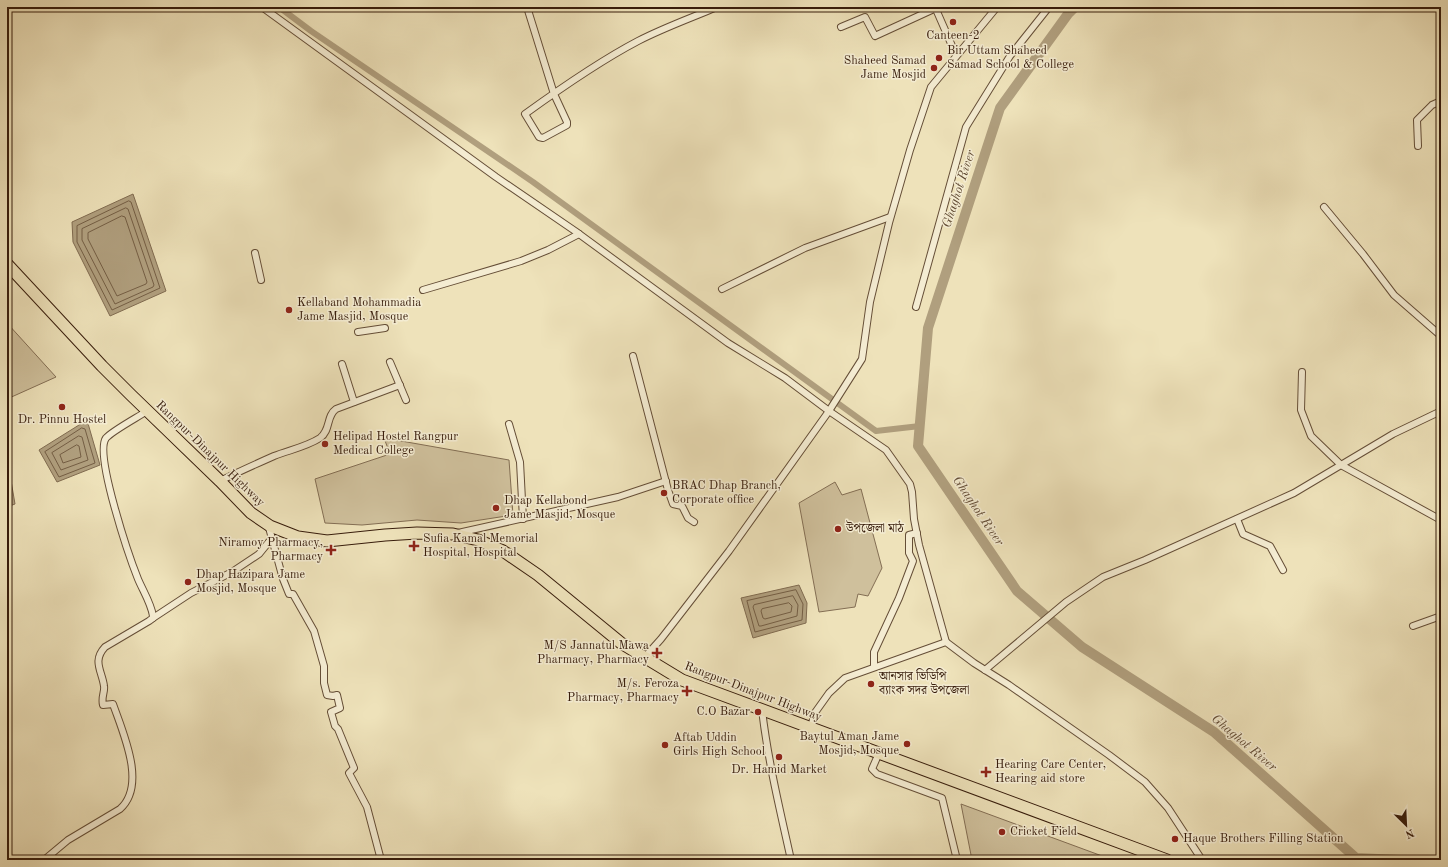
<svg xmlns="http://www.w3.org/2000/svg" width="1448" height="867" font-family="'Old Standard TT','Noto Serif Bengali',serif">
<style>
.green{fill:#cfc09c;stroke:#836e54}
.water{fill:#b09f7e;stroke:#806b50}
.lines{fill:none;stroke-linecap:round;stroke-linejoin:round}
.shore{stroke:#745e44;stroke-width:1}
.canal{stroke:#b09f7e;stroke-width:6}
.river{stroke:#b09f7e;stroke-width:10}
.minor-casing{stroke:#654e37;stroke-width:8}
.trunk-casing{stroke:#371c0b;stroke-width:13}
.minor{stroke:#f4ecd2;stroke-width:6}
.trunk{stroke:#eee2ba;stroke-width:11}
.poi-dot{fill:#8f2418;stroke:#f4ecd2;stroke-width:1.5}
.labels{text-anchor:middle;dominant-baseline:central;stroke-width:3;stroke-linejoin:round;paint-order:stroke}
.poi-label{font-size:12px;fill:#371c0b;stroke:#f4ecd2;text-anchor:start}
.street-label{font-size:12px;fill:#371c0b;stroke:#f4ecd2}
.water-label{font-size:13px;font-style:italic;fill:#614a33;stroke:#f4ecd2}
</style>
<rect width="100%" height="100%" fill="#eee2ba"/>
<filter id="stains"><feTurbulence type="fractalNoise" baseFrequency=".005" numOctaves="4"/><feColorMatrix values="0 0 0 0 .2 0 0 0 0 .09 0 0 0 0 .02 0 0 0 .5 -.17"/></filter>
<radialGradient id="worn" r=".72"><stop offset=".6" stop-color="#630" stop-opacity="0"/><stop offset="1" stop-color="#630" stop-opacity=".3"/></radialGradient>
<g class="green">
<polygon points="7,323 56,377 7,399"/>
<polygon points="384,438 509,460 513,515 461,523 417,520 362,525 325,523 315,479 390,454"/>
<polygon points="835,482 842,495 861,489 882,568 868,596 858,594 855,607 819,612 799,503"/>
<polygon points="961,804 1113,860 972,860"/>
</g>
<g class="water">
<polygon points="133,194 166,291 110,316 73,242 72,222"/>
<polygon points="87,420 100,465 57,482 39,450"/>
<polygon points="9,469 15,504 7,507 7,470"/>
<polygon points="799,585 807,603 806,623 753,638 741,598"/>
</g>
<g class="lines">
<g class="shore">
<polygon points="129,201 131,202 160,288 112,310 77,242 77,226"/>
<polygon points="126,208 128,209 154,285 153,287 115,304 82,240 82,229"/>
<polygon points="122,216 125,217 147,282 146,284 117,296 88,239 88,233"/>
<polygon points="82,428 85,429 95,463 59,477 45,452"/>
<polygon points="79,436 82,437 88,460 61,470 52,453"/>
<polygon points="77,445 79,446 81,457 63,463 60,455"/>
<polygon points="796,590 803,604 802,620 755,632 747,601"/>
<polygon points="793,596 798,605 797,616 761,626 759,626 753,607 754,605"/>
<polygon points="789,603 792,606 791,612 765,619 763,618 761,611 762,609"/>
</g>
<polyline class="canal" points="279,7 311,31 533,182 876,431 920,426"/>
<polyline class="river" points="1075,7 1068,14 1000,108 928,328 918,446 1017,591 1082,647 1214,732 1356,858 1400,860"/>
<defs>
<g id="minor">
<polyline points="262,7 496,177 575,231 728,343 785,378 829,411 886,450 910,484 912,492 914,519 919,545 946,642"/>
<path d="M 527,7 L 554,94 L 567,122 L 567,125 L 543,138 L 539,137 L 525,114 C 561,88 598,62 638,41 C 663,28 691,18 717,7"/>
<polyline points="935,7 956,55"/>
<polyline points="841,27 865,17 875,36 936,8"/>
<polyline points="1418,146 1417,120 1432,105 1441,101"/>
<polyline points="1324,207 1363,254 1394,295 1441,336"/>
<polyline points="255,253 261,280"/>
<polyline points="722,289 805,248 890,217"/>
<polyline points="423,290 521,261 548,250 579,234"/>
<polyline points="916,307 966,127 1010,56 1049,7"/>
<polyline points="358,332 385,328"/>
<polyline points="633,356 668,490 673,504 682,506 688,518 694,522"/>
<polyline points="390,362 406,400"/>
<polyline points="342,364 354,402"/>
<polyline points="1302,372 1301,410 1311,436 1341,465 1441,520"/>
<polyline points="509,424 520,462 523,519"/>
<path d="M 220,481 C 238,472 256,464 274,456 C 289,450 306,447 320,438 C 331,430 326,416 336,409 L 400,385"/>
<polyline points="1237,519 1243,534 1270,546 1283,570"/>
<polyline points="268,524 283,579 289,594 293,594 314,631 324,666 324,683 327,695 333,696 337,695 340,708 331,712 335,726 338,729 354,768 349,773 367,807 381,860"/>
<polyline points="458,533 618,497 666,481"/>
<polyline points="153,618 191,593 232,572 259,554 272,538"/>
<polyline points="1413,626 1441,616"/>
<polyline points="644,658 661,639 729,551 829,411 862,359 870,302 889,223 910,150 931,87 997,7"/>
<polyline points="874,667 874,652 899,598 913,561 909,553 909,535 917,533"/>
<polyline points="985,670 1066,602 1103,577 1145,560 1294,493 1393,434 1441,411"/>
<path d="M 762,710 C 768,761 780,810 791,860"/>
<polyline points="811,729 814,714 829,693 845,678 946,642 974,663 1009,685 1109,755 1145,782 1168,808 1202,860"/>
<polyline points="879,753 872,769 877,774 942,798 957,860"/>
<path d="M 44,860 L 68,840 L 120,809 C 147,785 123,733 113,704 L 103,705 C 101,697 105,692 104,686 C 102,671 92,661 105,647 L 149,621 L 153,618 L 153,616 C 151,603 143,591 138,579 C 130,559 94,454 106,438 C 112,431 138,417 147,411"/>
</g>
<polyline id="trunk" points="7,264 102,366 131,395 220,481 251,513 270,526 298,537 327,541 385,535 417,533 453,534 478,540 503,551 538,575 621,643 682,680 1167,860"/>
</defs>
<use href="#minor" class="minor-casing"/>
<use href="#trunk" class="trunk-casing"/>
<use href="#minor" class="minor"/>
<use href="#trunk" class="trunk"/>
</g>
<g class="poi-dot">
<circle cx="953" cy="22" r="4"/>
<circle cx="939" cy="58" r="4"/>
<circle cx="934" cy="68" r="4"/>
<circle cx="289" cy="310" r="4"/>
<circle cx="62" cy="407" r="4"/>
<circle cx="325" cy="444" r="4"/>
<circle cx="664" cy="493" r="4"/>
<circle cx="496" cy="508" r="4"/>
<circle cx="838" cy="529" r="4"/>
<path d="M412 540h4v4h4v4h-4v4h-4v-4h-4v-4h4z"/>
<path d="M329 544h4v4h4v4h-4v4h-4v-4h-4v-4h4z"/>
<circle cx="188" cy="582" r="4"/>
<path d="M655 647h4v4h4v4h-4v4h-4v-4h-4v-4h4z"/>
<circle cx="871" cy="684" r="4"/>
<path d="M685 685h4v4h4v4h-4v4h-4v-4h-4v-4h4z"/>
<circle cx="758" cy="712" r="4"/>
<circle cx="907" cy="744" r="4"/>
<circle cx="665" cy="745" r="4"/>
<circle cx="779" cy="757" r="4"/>
<path d="M984 766h4v4h4v4h-4v4h-4v-4h-4v-4h4z"/>
<circle cx="1002" cy="832" r="4"/>
<circle cx="1175" cy="839" r="4"/>
</g>
<g class="labels">
<g class="poi-label">
<text x="953" y="36" text-anchor="middle">Canteen-2</text>
<text x="947" y="51">Bir Uttam Shaheed<tspan x="947" dy="14">Samad School &amp; College</tspan></text>
<text x="926" y="61" text-anchor="end">Shaheed Samad<tspan x="926" dy="14">Jame Mosjid</tspan></text>
<text x="297" y="303">Kellaband Mohammadia<tspan x="297" dy="14">Jame Masjid, Mosque</tspan></text>
<text x="62" y="420" text-anchor="middle">Dr. Pinnu Hostel</text>
<text x="333" y="437">Helipad Hostel Rangpur<tspan x="333" dy="14">Medical College</tspan></text>
<text x="672" y="486">BRAC Dhap Branch,<tspan x="672" dy="14">Corporate office</tspan></text>
<text x="504" y="501">Dhap Kellabond<tspan x="504" dy="14">Jame Masjid, Mosque</tspan></text>
<text x="846" y="529">উপজেলা মাঠ</text>
<text x="423" y="539">Sufia Kamal Memorial<tspan x="423" dy="14">Hospital, Hospital</tspan></text>
<text x="323" y="543" text-anchor="end">Niramoy Pharmacy,<tspan x="323" dy="14">Pharmacy</tspan></text>
<text x="196" y="575">Dhap Hazipara Jame<tspan x="196" dy="14">Mosjid, Mosque</tspan></text>
<text x="649" y="646" text-anchor="end">M/S Jannatul Mawa<tspan x="649" dy="14">Pharmacy, Pharmacy</tspan></text>
<text x="879" y="677">আনসার ভিডিপি<tspan x="879" dy="14">ব্যাংক সদর উপজেলা</tspan></text>
<text x="679" y="684" text-anchor="end">M/s. Feroza<tspan x="679" dy="14">Pharmacy, Pharmacy</tspan></text>
<text x="750" y="712" text-anchor="end">C.O Bazar</text>
<text x="899" y="737" text-anchor="end">Baytul Aman Jame<tspan x="899" dy="14">Mosjid, Mosque</tspan></text>
<text x="673" y="738">Aftab Uddin<tspan x="673" dy="14">Girls High School</tspan></text>
<text x="995" y="765">Hearing Care Center,<tspan x="995" dy="14">Hearing aid store</tspan></text>
<text x="779" y="770" text-anchor="middle">Dr. Hamid Market</text>
<text x="1010" y="832">Cricket Field</text>
<text x="1183" y="839">Haque Brothers Filling Station</text>
</g>
<g class="street-label">
<text transform="translate(210 454) rotate(44)">Rangpur-Dinajpur Highway</text>
<text transform="translate(753 692) rotate(21)">Rangpur-Dinajpur Highway</text>
</g>
<g class="water-label">
<text transform="translate(959 189) rotate(-72)">Ghaghot River</text>
<text transform="translate(978 511) rotate(56)">Ghaghot River</text>
<text transform="translate(1244 743) rotate(40)">Ghaghot River</text>
</g>
</g>
<rect width="1448" height="867" fill="none" stroke="#eee2ba" stroke-width="24"/>
<rect x="8" y="8" width="1432" height="851" fill="none" stroke="#371c0b" stroke-width="2"/>
<rect x="12" y="12" width="1424" height="843" fill="none" stroke="#371c0b"/>
<g transform="translate(1406 825) rotate(156)" stroke="#f4ecd2" stroke-width="3" paint-order="stroke">
<path d="M0-3L7 15L0 10L-7 15Z" fill="#371c0b"/>
<text y="-6" font-size="11" font-weight="bold" text-anchor="middle" fill="#371c0b">N</text>
</g>
<rect width="100%" height="100%" filter="url(#stains)"/>
<rect width="100%" height="100%" fill="url(#worn)"/>
</svg>
